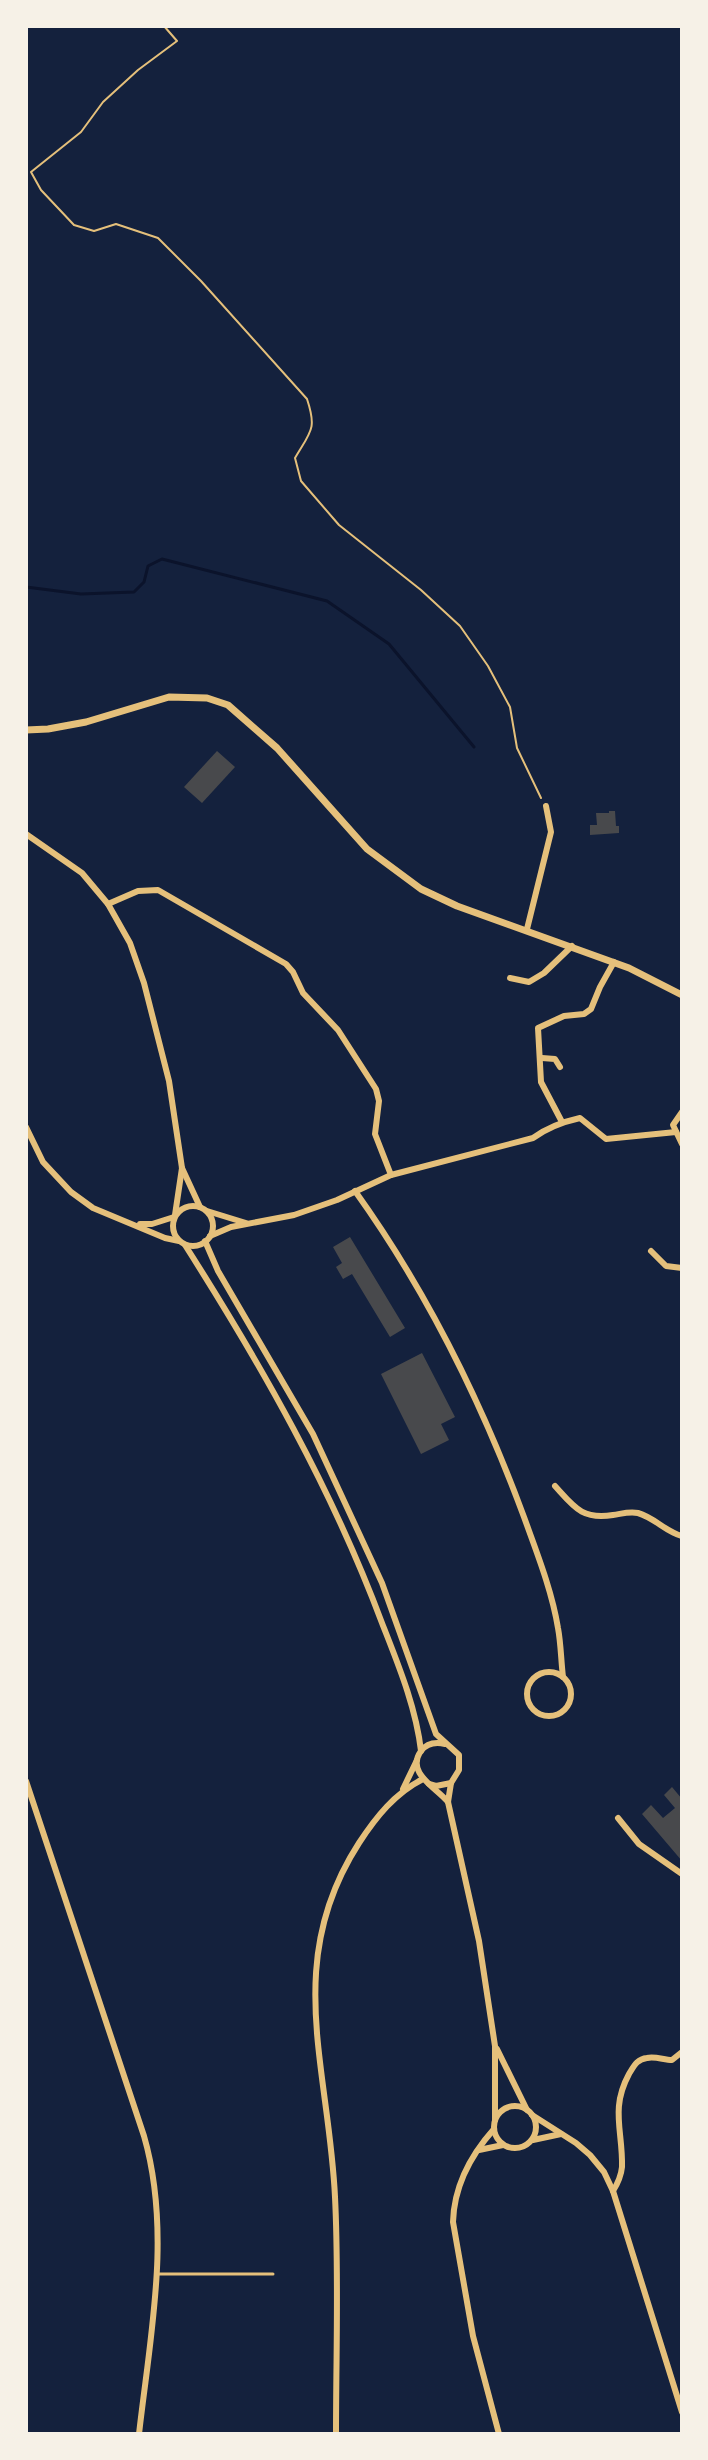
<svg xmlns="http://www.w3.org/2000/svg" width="708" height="2460" font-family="Barlow,sans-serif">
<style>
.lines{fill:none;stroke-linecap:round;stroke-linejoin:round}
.stream{stroke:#0b132b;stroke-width:3}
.building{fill:#48494c}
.path{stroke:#e5c07b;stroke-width:2}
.service{stroke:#e5c07b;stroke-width:3}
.minor{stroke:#e5c07b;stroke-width:6}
.tertiary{stroke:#e5c07b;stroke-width:7}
</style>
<rect width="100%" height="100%" fill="#14213d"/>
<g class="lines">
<polyline class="stream" points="26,587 81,594 134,592 144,582 148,566 162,559 327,601 389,644 474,747"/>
</g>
<g class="building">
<polygon points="217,751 235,767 202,803 184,787"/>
<polygon points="609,811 615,811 616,826 619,826 619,833 590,835 590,825 597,825 596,813 609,813"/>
<polygon points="350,1237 405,1328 390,1337 352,1274 343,1279 336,1267 342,1263 333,1247"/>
<polygon points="422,1353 455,1417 441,1424 449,1440 421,1454 381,1374"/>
<polygon points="672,1787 682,1799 682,1861 642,1814 651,1805 663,1818 675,1808 664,1795"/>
</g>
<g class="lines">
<path class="path" d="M 164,26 L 177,41 L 138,70 L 103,102 L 81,132 L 31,172 L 41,190 L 74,225 L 94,231 L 116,224 L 158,238 L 201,281 L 307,399 C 317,429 311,431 295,458 L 301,481 L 339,525 L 421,590 L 460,626 L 488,666 L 510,707 L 517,748 L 541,798"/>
<polyline class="service" points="157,2274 273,2274"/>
<g class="minor">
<polyline points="26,834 82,873 108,904 130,943 144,983 169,1081 182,1168 175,1215"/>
<polyline points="108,904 138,891 158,890 286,964 293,972 303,993 338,1030 376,1089 379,1101 375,1134 391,1175"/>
<polyline points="527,929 551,832 546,806"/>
<polyline points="510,978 529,982 544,973 572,946"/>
<polyline points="542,1058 555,1059 560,1067"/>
<polyline points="682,1112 673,1125 682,1144"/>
<polyline points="562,1122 541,1082 538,1028 564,1016 584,1014 591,1009 600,987 614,962"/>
<polyline points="26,1127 43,1162 71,1192 93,1208 165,1238 179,1241"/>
<polyline points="182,1168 200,1207"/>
<path d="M 355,1191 C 426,1290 482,1403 524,1517 C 537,1553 552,1591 558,1628 C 561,1644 561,1661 563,1677"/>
<circle cx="193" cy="1226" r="20"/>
<polyline points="207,1211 246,1223"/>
<polyline points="140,1224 152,1224 174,1217"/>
<path d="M 210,1236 L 231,1227 L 294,1215 L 337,1200 L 391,1175 L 533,1138 C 548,1127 562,1122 580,1118 L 606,1139 L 676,1132"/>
<polyline points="205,1241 218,1271 313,1434 382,1583 436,1734 459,1755 459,1770 451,1783 436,1786 429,1784"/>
<path d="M 185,1245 C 262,1366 332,1489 382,1623 C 398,1664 416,1707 421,1751"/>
<polyline points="651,1251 666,1266 682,1268"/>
<path d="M 555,1486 C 574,1507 582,1520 613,1515 C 621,1514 629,1511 638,1513 C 655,1518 666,1532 682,1536"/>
<circle cx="549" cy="1694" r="22"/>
<path d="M 445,1744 C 436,1742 427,1743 421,1751 C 405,1773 437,1788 448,1802"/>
<path d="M 26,1781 L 144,2136 C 172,2233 150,2336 139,2434"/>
<polyline points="451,1783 448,1802 479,1941 495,2046 495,2120"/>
<polyline points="403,1789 417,1760"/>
<polyline points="618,1818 639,1844 682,1874"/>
<polyline points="497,2049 527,2110"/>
<circle cx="515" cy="2127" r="21"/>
<polyline points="532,2115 576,2143 590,2155 604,2172 613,2191 682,2412"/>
<path d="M 494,2129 C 470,2156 454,2186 453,2222 L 473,2336 L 499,2434"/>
<polyline points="533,2140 561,2134"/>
<polyline points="479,2150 503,2145"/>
<path d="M 613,2191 C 618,2183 621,2177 622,2167 C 623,2131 610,2109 629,2074 C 634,2066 637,2059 647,2058 C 655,2056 664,2060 672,2060 L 682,2052"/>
<path d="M 336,2434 C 336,2355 339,2276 335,2197 C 329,2068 282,1962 359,1843 C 376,1817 395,1793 423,1779"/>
</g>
<polyline class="tertiary" points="26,730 48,729 86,722 169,697 207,698 228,705 277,748 367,849 421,889 457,906 629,968 682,995"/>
</g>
<rect width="708" height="2460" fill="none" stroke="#f6f1e7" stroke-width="56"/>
</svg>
